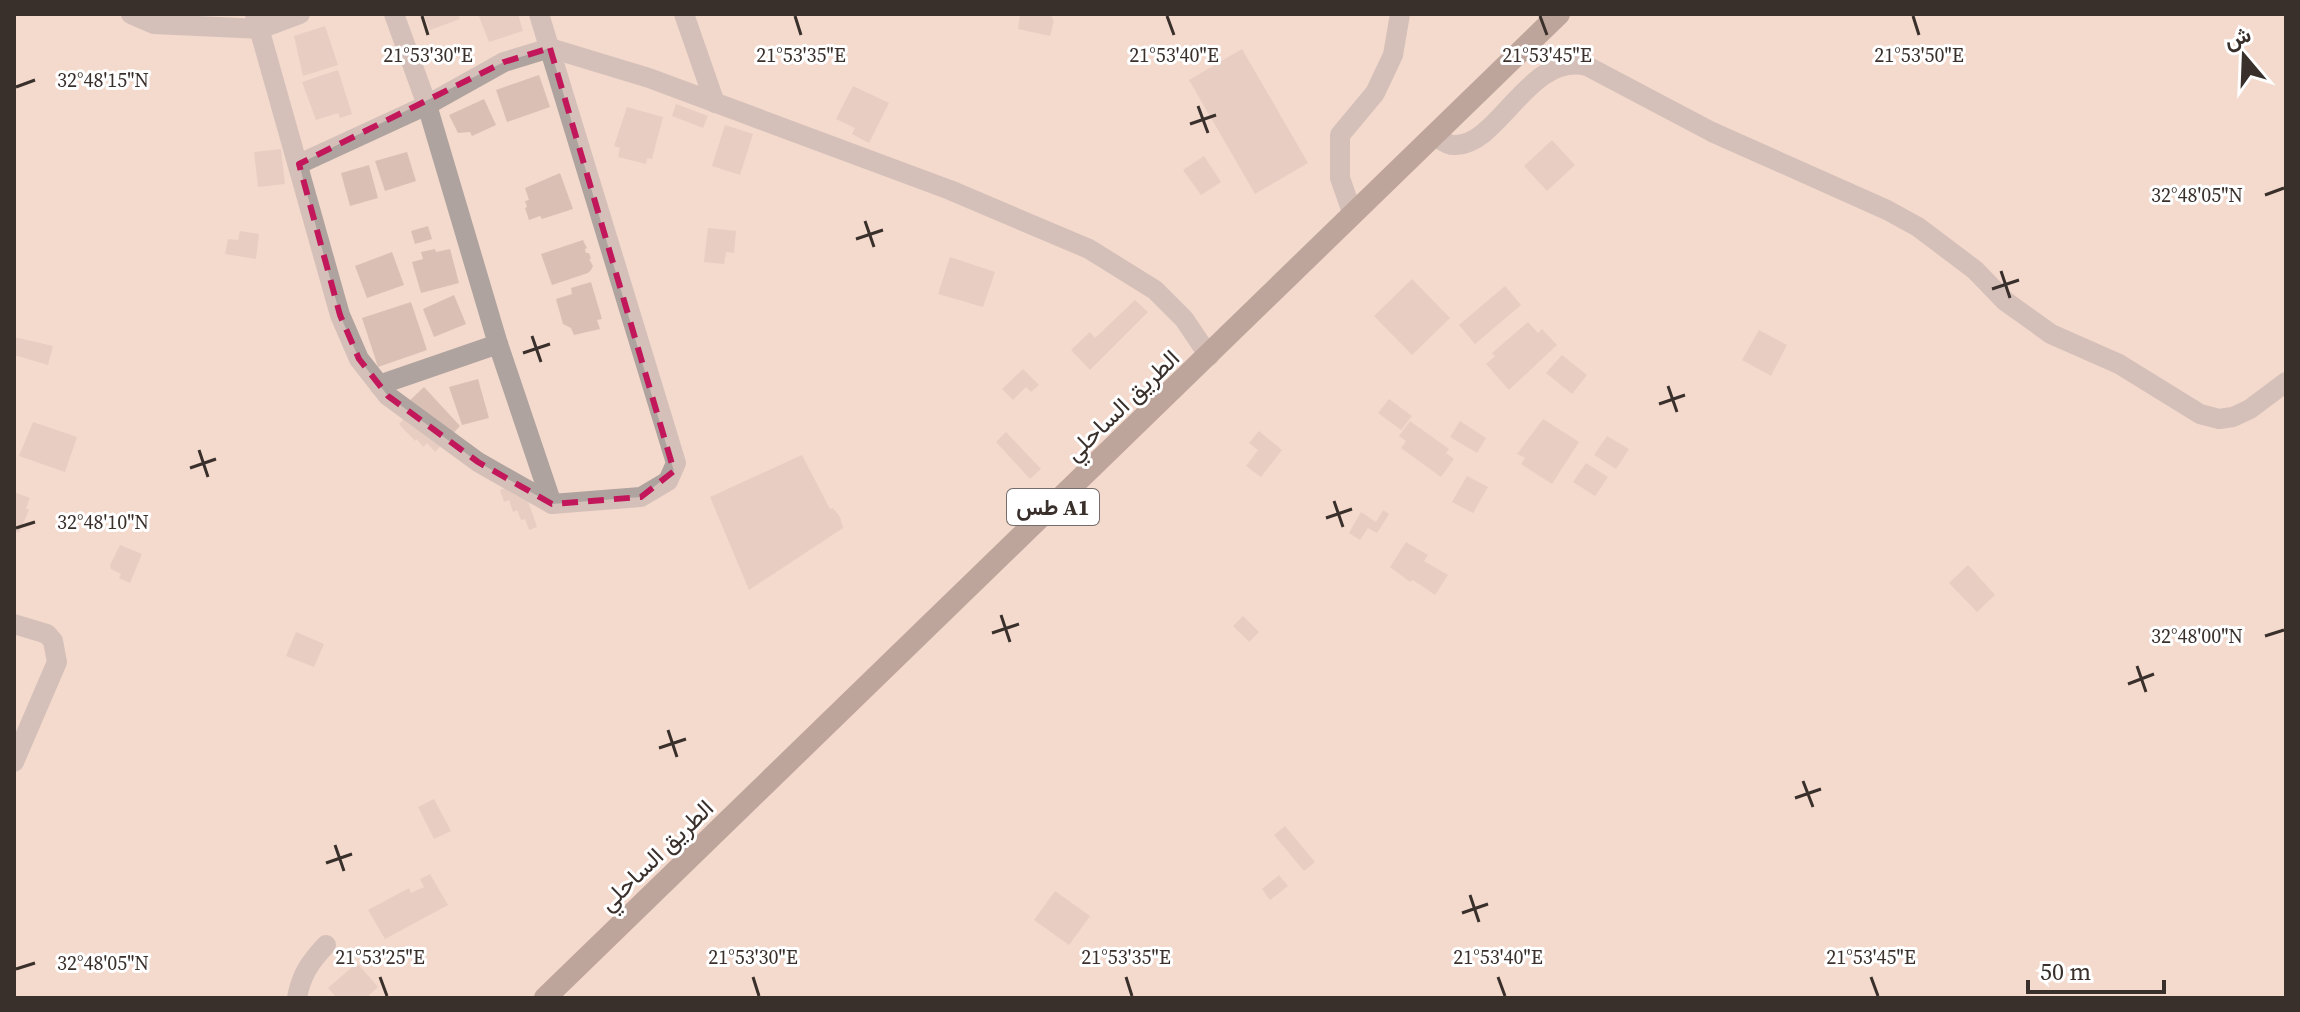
<svg xmlns="http://www.w3.org/2000/svg" width="2300" height="1012" font-family="'Source Serif 4',Vazirmatn,serif">
<style>
.building{fill:#dac0b4}
.lines{fill:none;stroke-linecap:round;stroke-linejoin:round}
.minor{stroke:#aea39e;stroke-width:20}
.trunk{stroke:#7c675e;stroke-width:22}
.marked{fill:none;stroke:#c2185b;stroke-width:6;stroke-dasharray:16 10;stroke-linejoin:round}
.ticks{fill:none;stroke:#392f2b;stroke-width:3}
.labels{text-anchor:middle;dominant-baseline:central;stroke-width:6;stroke-linejoin:round;paint-order:stroke}
.shield{fill:#fff;stroke:#746d6b;stroke-width:2}
.shield-label{font-size:22px;font-weight:bold;fill:#392f2b}
.street-label{font-size:24px;fill:#392f2b;stroke:#fff}
.ticks-label{font-size:20px;text-anchor:middle;fill:#392f2b;stroke:#fff;stroke-width:6;stroke-linejoin:round;paint-order:stroke}
</style>
<rect width="100%" height="100%" fill="#f4d9cd"/>
<g class="building">
<polygon points="423,14 458,14 460,19 430,30"/>
<polygon points="478,14 518,14 523,31 489,42"/>
<polygon points="1020,14 1050,14 1054,21 1050,36 1018,29"/>
<polygon points="325,26 338,65 303,76 294,36"/>
<polygon points="1242,49 1308,163 1255,194 1189,80"/>
<polygon points="338,70 352,114 340,118 338,113 316,120 302,82"/>
<polygon points="539,75 550,107 507,122 496,90"/>
<polygon points="853,86 889,103 869,143 852,134 855,128 836,119"/>
<polygon points="484,99 496,125 472,136 470,132 458,133 449,115"/>
<polygon points="676,104 708,116 703,128 672,116"/>
<polygon points="627,107 663,117 652,159 647,158 646,164 618,157 620,148 614,146"/>
<polygon points="725,125 753,134 740,175 712,166"/>
<polygon points="1552,140 1575,165 1547,191 1524,166"/>
<polygon points="281,149 285,184 258,187 254,152"/>
<polygon points="407,152 416,181 385,191 375,161"/>
<polygon points="1204,156 1221,182 1201,195 1183,170"/>
<polygon points="369,165 378,198 350,206 341,173"/>
<polygon points="560,173 573,209 542,219 540,216 529,220 525,208 527,207 525,201 529,200 525,188"/>
<polygon points="428,226 432,239 415,244 411,231"/>
<polygon points="708,228 736,231 734,253 726,252 724,264 704,262"/>
<polygon points="240,231 259,234 256,259 225,254 228,239 238,240"/>
<polygon points="583,240 587,248 585,249 586,253 589,253 591,259 589,259 593,266 591,270 588,273 552,285 541,254"/>
<polygon points="435,249 436,252 450,249 459,283 421,293 412,262 423,259 421,252"/>
<polygon points="392,252 404,285 367,298 355,266"/>
<polygon points="950,257 995,272 983,307 938,294"/>
<polygon points="1412,279 1450,318 1412,355 1374,316"/>
<polygon points="591,282 602,319 597,320 600,329 574,335 571,328 563,324 556,299 572,294 571,288"/>
<polygon points="1505,286 1521,305 1475,344 1459,325"/>
<polygon points="454,295 466,324 434,337 423,309"/>
<polygon points="1135,300 1148,312 1090,370 1071,350 1090,332 1095,338"/>
<polygon points="411,302 427,350 378,367 362,318"/>
<polygon points="1528,322 1538,333 1542,329 1557,345 1509,390 1486,364 1495,356 1492,353"/>
<polygon points="1759,330 1787,345 1771,376 1742,360"/>
<polygon points="14,337 53,346 48,365 14,355"/>
<polygon points="1562,355 1587,375 1572,394 1546,373"/>
<polygon points="1023,369 1039,385 1031,392 1026,387 1013,400 1002,389"/>
<polygon points="478,379 489,418 462,425 449,387"/>
<polygon points="424,387 460,426 435,452 427,443 423,447 417,439 415,441 399,424 407,416 405,405"/>
<polygon points="1389,399 1412,416 1401,430 1378,413"/>
<polygon points="1543,419 1579,442 1552,484 1521,464 1525,458 1517,454"/>
<polygon points="1410,421 1449,449 1446,453 1454,459 1441,477 1401,448 1406,441 1399,436"/>
<polygon points="1460,421 1486,438 1477,453 1450,437"/>
<polygon points="33,422 77,437 65,472 19,456"/>
<polygon points="1259,431 1282,450 1261,477 1246,466 1258,450 1249,443"/>
<polygon points="1006,432 1041,469 1030,479 996,442"/>
<polygon points="1607,436 1629,449 1616,469 1594,455"/>
<polygon points="802,455 830,509 833,508 840,517 843,528 749,590 710,497"/>
<polygon points="1586,463 1608,477 1595,496 1573,482"/>
<polygon points="1467,476 1488,487 1473,513 1452,502"/>
<polygon points="521,481 537,527 529,530 525,519 521,520 517,510 513,512 509,500 504,502 500,490"/>
<polygon points="14,492 30,498 26,508 29,510 19,533 14,531"/>
<polygon points="1383,510 1389,514 1377,533 1368,528 1360,540 1349,533 1361,512 1376,522"/>
<polygon points="1406,542 1428,555 1424,561 1448,575 1435,595 1413,580 1410,582 1390,567"/>
<polygon points="120,545 142,554 130,583 119,578 121,574 111,569 110,565"/>
<polygon points="1968,565 1995,595 1977,612 1949,583"/>
<polygon points="1243,616 1259,632 1249,642 1233,626"/>
<polygon points="296,632 324,644 314,667 286,656"/>
<polygon points="434,799 451,831 434,839 418,807"/>
<polygon points="1285,826 1315,862 1304,871 1274,835"/>
<polygon points="430,874 448,905 385,939 368,910 409,888 411,893 424,887 420,879"/>
<polygon points="1279,875 1288,886 1270,900 1262,889"/>
<polygon points="1055,891 1090,916 1069,945 1034,920"/>
<polygon points="357,963 378,987 366,998 337,998 328,988"/>
</g>
<g class="lines">
<g class="minor">
<polyline points="131,14 154,24 260,29 300,14"/>
<polyline points="255,14 340,315 359,359 388,396 478,462 552,504 641,497 668,481 676,463 539,14"/>
<polyline points="394,14 427,105 498,344 552,504"/>
<polyline points="684,14 715,103"/>
<path d="M 1433,136 C 1440,139 1448,146 1456,145 C 1500,144 1529,52 1587,66 L 1712,132 L 1887,210 L 1918,227 L 1975,270 L 2005,301 L 2051,334 L 2119,364 L 2200,414 L 2219,419 L 2233,417 L 2250,409 L 2286,382"/>
<polyline points="299,164 427,105 504,62 550,48 649,78 950,190 1089,249 1155,290 1184,319 1209,356"/>
<polyline points="1353,215 1340,178 1340,135 1375,93 1393,55 1400,14"/>
<polyline points="379,385 498,344"/>
<polyline points="14,624 47,634 53,641 57,662 14,762"/>
<path d="M 297,998 C 301,975 310,962 326,945"/>
</g>
<polyline class="trunk" points="545,998 1559,14"/>
</g>
<path d="M0 0H2300V1012H0ZM 550,48 L 674,471 L 641,497 L 552,504 L 478,462 L 388,396 L 359,359 L 340,315 L 299,164 L 504,62 Z" fill="#f4d9cd" fill-opacity=".55" fill-rule="evenodd"/>
<path class="marked" d="M 550,48 L 674,471 L 641,497 L 552,504 L 478,462 L 388,396 L 359,359 L 340,315 L 299,164 L 504,62 Z"/>
<path class="ticks" d="M 422,16 L 428,35M 795,16 L 801,35M 1167,16 L 1174,35M 1540,16 L 1547,35M 1913,16 L 1919,35M 16,87 L 35,80M 1198,106 L 1208,133M 1190,124 L 1216,115M 2265,195 L 2284,188M 865,221 L 874,247M 856,239 L 883,230M 2001,271 L 2010,298M 1992,289 L 2019,280M 532,336 L 541,362M 523,353 L 550,344M 1668,386 L 1677,412M 1659,404 L 1685,395M 199,450 L 208,477M 190,468 L 216,459M 1334,501 L 1343,527M 1326,518 L 1352,509M 16,528 L 35,522M 1001,615 L 1010,642M 992,633 L 1019,624M 2265,636 L 2284,630M 2137,666 L 2146,692M 2128,684 L 2154,674M 668,730 L 677,757M 659,748 L 686,739M 1803,781 L 1813,807M 1795,798 L 1821,789M 335,845 L 344,871M 326,863 L 352,854M 1470,895 L 1479,922M 1462,913 L 1488,904M 16,969 L 35,963M 380,977 L 387,996M 753,977 L 759,996M 1126,977 L 1132,996M 1498,977 L 1505,996M 1871,977 L 1878,996"/>
<g class="labels">
<rect class="shield" x="1007" y="489" width="92" height="36" rx="6"/>
<g class="shield-label">
<text x="1053" y="507">طس A1</text>
</g>
<g class="street-label">
<text transform="translate(1122 405) rotate(-44)">الطريق الساحلي</text>
<text transform="translate(656 855) rotate(-44)">الطريق الساحلي</text>
</g>
</g>
<g class="ticks-label">
<text x="801" y="62">21°53'35"E</text>
<text x="1547" y="62">21°53'45"E</text>
<text x="428" y="62">21°53'30"E</text>
<text x="1174" y="62">21°53'40"E</text>
<text x="1919" y="62">21°53'50"E</text>
<text x="103" y="87">32°48'15"N</text>
<text x="2197" y="202">32°48'05"N</text>
<text x="103" y="529">32°48'10"N</text>
<text x="2197" y="643">32°48'00"N</text>
<text x="380" y="964">21°53'25"E</text>
<text x="753" y="964">21°53'30"E</text>
<text x="1126" y="964">21°53'35"E</text>
<text x="1498" y="964">21°53'40"E</text>
<text x="1871" y="964">21°53'45"E</text>
<text x="103" y="970">32°48'05"N</text>
</g>
<rect width="2300" height="1012" fill="none" stroke="#392f2b" stroke-width="32"/>
<g transform="translate(2244 56) rotate(341)" stroke="#ffffff" stroke-width="6" paint-order="stroke">
<path d="M0-6L14 30L0 20L-14 30Z" fill="#392f2b"/>
<text y="-12" font-size="22" font-weight="bold" text-anchor="middle" fill="#392f2b">ش</text>
</g>
<path d="M2028 980v12h136v-12" fill="none" stroke="#392f2b" stroke-width="4"/>
<text x="2040" y="980" font-size="24" fill="#392f2b" stroke="#ffffff" stroke-width="6" paint-order="stroke">50 m</text>
</svg>
